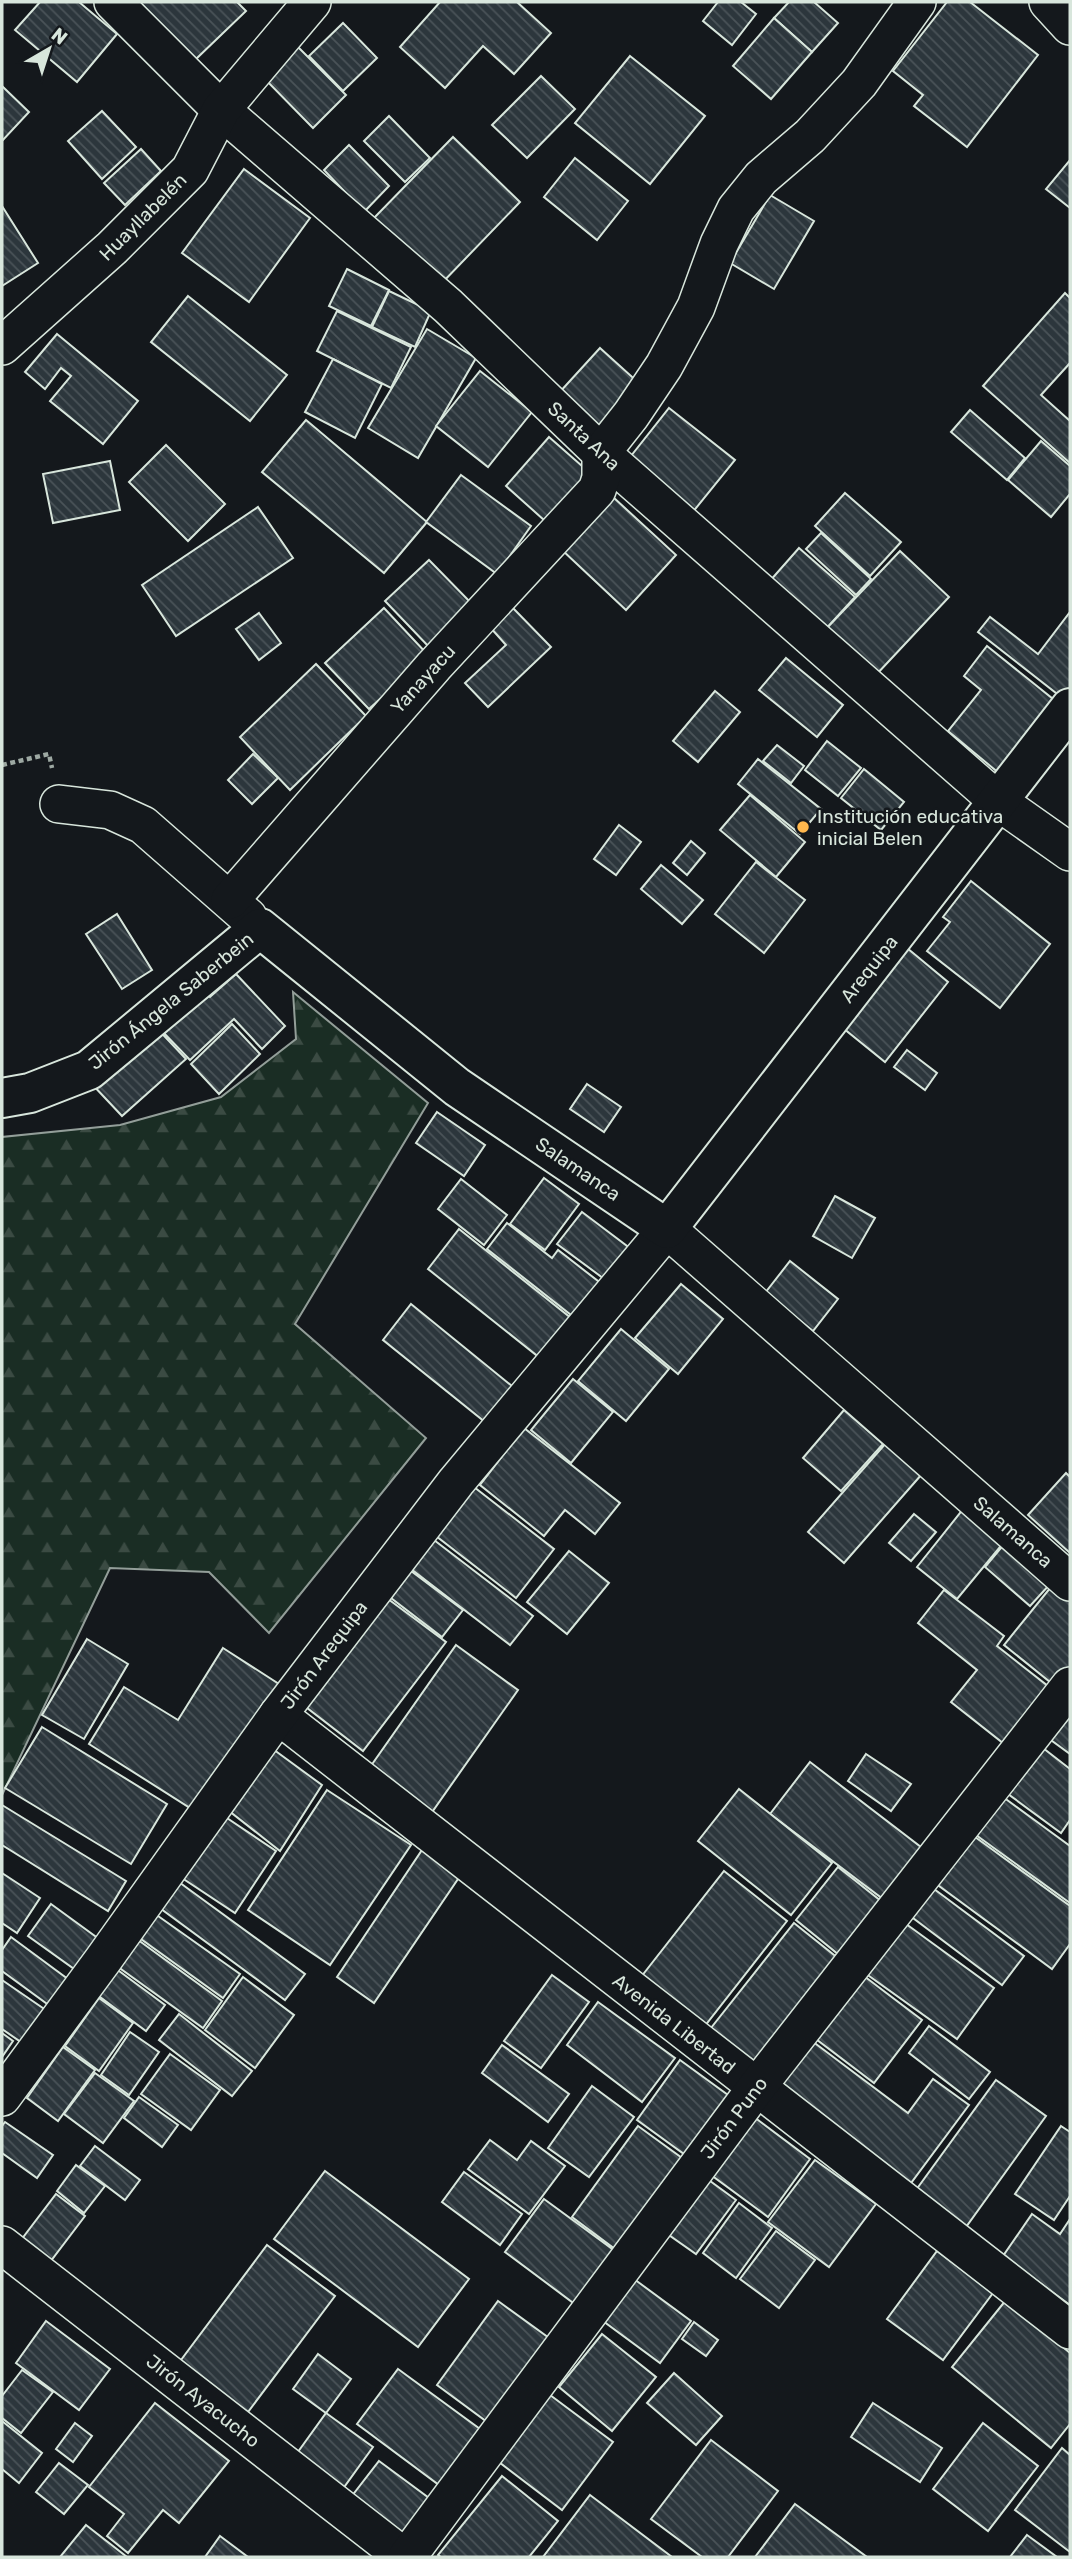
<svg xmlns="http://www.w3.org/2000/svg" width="1072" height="2559" font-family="Rubik,sans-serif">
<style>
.forest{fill:url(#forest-firs);stroke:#939e99;stroke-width:2}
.building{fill:url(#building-back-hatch);stroke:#d8e6dc;stroke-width:2}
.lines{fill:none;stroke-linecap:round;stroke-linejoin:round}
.street-casing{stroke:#d8e6dc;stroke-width:40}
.secondary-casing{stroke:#d8e6dc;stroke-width:42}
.path{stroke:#9da8a2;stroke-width:4.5;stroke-dasharray:5 3.5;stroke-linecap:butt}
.street{stroke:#14181c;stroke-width:37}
.secondary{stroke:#14181c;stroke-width:38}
.poi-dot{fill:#ffb74d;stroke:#14181c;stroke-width:2.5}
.labels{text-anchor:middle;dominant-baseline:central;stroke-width:5;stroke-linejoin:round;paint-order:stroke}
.street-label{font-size:19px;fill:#d8e6dc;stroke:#14181c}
.poi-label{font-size:19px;fill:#d8e6dc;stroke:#14181c;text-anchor:start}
</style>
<defs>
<pattern id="forest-firs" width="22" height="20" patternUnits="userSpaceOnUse" patternTransform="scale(1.75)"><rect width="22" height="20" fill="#1a2d24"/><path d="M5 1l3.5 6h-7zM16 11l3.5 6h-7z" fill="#3b4b43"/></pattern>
<pattern id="building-back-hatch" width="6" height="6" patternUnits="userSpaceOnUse" patternTransform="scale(1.75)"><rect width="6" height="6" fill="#2c363c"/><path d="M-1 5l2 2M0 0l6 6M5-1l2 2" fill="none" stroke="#4a5358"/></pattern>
</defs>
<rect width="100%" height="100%" fill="#14181c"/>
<polygon class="forest" points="293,992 428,1103 295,1324 426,1438 269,1633 209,1572 110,1568 2,1795 2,1137 120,1125 221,1097 296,1039"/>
<g class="building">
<polygon points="40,2 79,2 117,34 77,82 15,30"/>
<polygon points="139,2 237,2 246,11 196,59"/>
<polygon points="440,2 517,2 551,33 514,74 483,46 445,88 400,47"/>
<polygon points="718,2 741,2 756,14 732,45 703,21"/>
<polygon points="789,2 814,2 838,23 812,52 774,18"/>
<polygon points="947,2 970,2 1038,55 967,147 914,106 923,95 893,71"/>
<polygon points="774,18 812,52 771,99 733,66"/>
<polygon points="343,23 377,58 343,91 309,56"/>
<polygon points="292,41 346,95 313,128 260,74"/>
<polygon points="630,56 705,116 650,184 575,123"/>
<polygon points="541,76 575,109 527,158 492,125"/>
<polygon points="2,86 29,112 2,141"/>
<polygon points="102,111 136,147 102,179 68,141"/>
<polygon points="389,116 430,158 405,182 364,141"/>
<polygon points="453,137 520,202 439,286 372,220"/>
<polygon points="349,145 389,186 364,212 324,170"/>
<polygon points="141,149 161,171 125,205 104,183"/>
<polygon points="575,158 628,201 597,240 544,197"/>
<polygon points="1070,160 1070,208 1046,189"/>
<polygon points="244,169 310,218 249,302 182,253"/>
<polygon points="770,195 814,221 774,289 730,263"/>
<polygon points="2,206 38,263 2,286"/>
<polygon points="347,269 389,290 371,326 329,306"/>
<polygon points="389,291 431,311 415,347 372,327"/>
<polygon points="1065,293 1070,298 1070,363 1041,395 1070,421 1070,463 983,386"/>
<polygon points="188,296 287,375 250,421 151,342"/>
<polygon points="337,311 411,347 391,388 317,351"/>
<polygon points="427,329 476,358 418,458 368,428"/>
<polygon points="57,334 138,401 103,444 50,401 71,376 61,368 45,389 25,372"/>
<polygon points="600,348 641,385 600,431 558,394"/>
<polygon points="333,359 382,384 355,438 305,412"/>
<polygon points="480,371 532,412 488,467 436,426"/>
<polygon points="669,408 735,460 692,513 627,461"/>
<polygon points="970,410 1025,458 1007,480 951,432"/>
<polygon points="306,420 427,522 384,573 262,472"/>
<polygon points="549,437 598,480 554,529 506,486"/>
<polygon points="1041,441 1070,466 1070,494 1051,517 1008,480"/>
<polygon points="166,445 225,504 188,541 129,482"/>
<polygon points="110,461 120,510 53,523 43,474"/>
<polygon points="461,475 531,526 497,574 426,522"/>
<polygon points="845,493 901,542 870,576 815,526"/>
<polygon points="613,497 676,555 626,610 562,550"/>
<polygon points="258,507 293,558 176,636 142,585"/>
<polygon points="821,533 871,579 856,595 806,549"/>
<polygon points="799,548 855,597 824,631 769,582"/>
<polygon points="900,551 949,597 875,676 826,629"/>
<polygon points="429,560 475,607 431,649 385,601"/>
<polygon points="510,605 551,647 488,707 465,683 506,645 489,626"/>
<polygon points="384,608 428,655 369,709 325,663"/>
<polygon points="1070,612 1070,694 1065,700 978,632 990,617 1038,654"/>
<polygon points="259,613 281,643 259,660 236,629"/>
<polygon points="987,646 1058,703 1000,774 948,731 981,690 964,676"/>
<polygon points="786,658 843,705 817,737 759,690"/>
<polygon points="316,664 366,716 290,790 240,737"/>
<polygon points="715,691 740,712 698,762 673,741"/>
<polygon points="827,741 861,768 838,796 805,770"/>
<polygon points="777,745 804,766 791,783 763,761"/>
<polygon points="253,754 278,778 252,804 228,780"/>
<polygon points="758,759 821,809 800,834 738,784"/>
<polygon points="864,769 904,802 881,830 841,798"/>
<polygon points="750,795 805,842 776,877 720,830"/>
<polygon points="619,825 641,842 616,875 594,859"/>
<polygon points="691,841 705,853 687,875 673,863"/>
<polygon points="756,862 805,900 764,953 715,914"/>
<polygon points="661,865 703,900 682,924 641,889"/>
<polygon points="971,881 1050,944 1000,1008 927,951 950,922 943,917"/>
<polygon points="117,914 152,970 122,989 86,934"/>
<polygon points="907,948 948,982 885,1062 843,1028"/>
<polygon points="236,974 285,1026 262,1049 234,1019 190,1060 158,1027 200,987 210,997"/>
<polygon points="153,1024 186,1059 122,1116 90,1082"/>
<polygon points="232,1024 260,1054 219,1094 191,1064"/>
<polygon points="907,1050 937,1073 925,1090 894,1067"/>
<polygon points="587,1084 621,1107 604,1132 570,1109"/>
<polygon points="437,1112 485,1145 464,1176 416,1143"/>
<polygon points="544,1178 579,1204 545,1250 510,1224"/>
<polygon points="461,1179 507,1215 484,1245 438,1209"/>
<polygon points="835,1196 875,1218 852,1258 813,1236"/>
<polygon points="582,1212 635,1252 611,1284 557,1244"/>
<polygon points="507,1223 552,1258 558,1250 607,1288 580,1322 487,1249"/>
<polygon points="459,1229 581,1326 550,1366 428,1269"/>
<polygon points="790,1261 838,1299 813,1331 765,1293"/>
<polygon points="681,1284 723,1319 678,1374 635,1338"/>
<polygon points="411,1304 523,1395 495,1430 383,1340"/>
<polygon points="621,1329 669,1369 626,1421 578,1381"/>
<polygon points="573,1379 613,1412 571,1463 531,1430"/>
<polygon points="844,1410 883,1444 841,1491 803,1458"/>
<polygon points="524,1428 620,1503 595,1534 565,1510 544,1536 480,1485"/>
<polygon points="886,1443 922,1474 844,1563 808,1532"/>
<polygon points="1066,1473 1070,1477 1070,1553 1028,1515"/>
<polygon points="474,1487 554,1549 516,1598 436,1536"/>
<polygon points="964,1508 1005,1541 957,1599 917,1567"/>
<polygon points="914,1514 936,1532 911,1561 889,1543"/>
<polygon points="434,1540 533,1616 510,1645 411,1569"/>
<polygon points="1005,1543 1051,1583 1030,1606 985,1567"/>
<polygon points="569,1551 609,1583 567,1634 527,1602"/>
<polygon points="411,1571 463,1610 442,1637 391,1598"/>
<polygon points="1055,1582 1070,1594 1070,1667 1055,1686 1004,1645"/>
<polygon points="944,1590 1004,1636 997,1646 1053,1690 1008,1747 951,1702 977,1670 918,1623"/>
<polygon points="384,1596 446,1642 363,1751 302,1704"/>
<polygon points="87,1639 128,1664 84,1739 42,1715"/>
<polygon points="456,1645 518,1690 430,1815 368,1770"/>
<polygon points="223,1648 279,1684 198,1813 89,1744 124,1687 178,1720"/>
<polygon points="1070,1700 1070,1754 1044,1735"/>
<polygon points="42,1727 167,1804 131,1864 5,1788"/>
<polygon points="266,1744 322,1785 280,1851 224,1807"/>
<polygon points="1043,1748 1070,1769 1070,1820 1061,1833 1008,1794"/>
<polygon points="866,1754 911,1784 891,1811 848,1781"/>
<polygon points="810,1762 930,1854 891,1905 770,1814"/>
<polygon points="739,1789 832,1863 791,1915 698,1841"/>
<polygon points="327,1790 411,1845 330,1965 248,1910"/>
<polygon points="1003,1797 1070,1846 1070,1903 976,1835"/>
<polygon points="2,1805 126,1881 108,1911 2,1845"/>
<polygon points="221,1814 276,1851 235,1913 179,1876"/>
<polygon points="971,1834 1070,1906 1070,1944 1052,1969 935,1883"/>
<polygon points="422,1850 460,1876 374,2003 337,1977"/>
<polygon points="838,1867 891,1909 849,1963 796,1920"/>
<polygon points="724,1871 787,1921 704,2027 641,1977"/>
<polygon points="2,1873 40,1898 17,1933 2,1923"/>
<polygon points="172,1877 305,1974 285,2000 153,1903"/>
<polygon points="930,1886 1024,1956 1002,1985 909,1915"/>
<polygon points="51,1904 99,1939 77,1971 28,1936"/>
<polygon points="151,1911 240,1974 223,1998 134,1934"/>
<polygon points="902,1921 994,1988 957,2039 865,1973"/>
<polygon points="794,1923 844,1963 757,2072 707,2033"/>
<polygon points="11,1937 80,1988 61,2014 2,1971 2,1950"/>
<polygon points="134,1937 222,2001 203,2028 114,1964"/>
<polygon points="115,1968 165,2005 146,2031 96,1994"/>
<polygon points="860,1973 922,2020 874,2083 812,2036"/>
<polygon points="552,1975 589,2002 541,2068 504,2041"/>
<polygon points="243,1977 294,2015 255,2068 205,2030"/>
<polygon points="2,1980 53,2015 31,2049 2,2029"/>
<polygon points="99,1998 133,2023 99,2071 65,2046"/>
<polygon points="598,2002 675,2058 642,2102 567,2045"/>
<polygon points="179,2014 252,2071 232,2096 159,2040"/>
<polygon points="929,2026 990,2072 969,2099 909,2053"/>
<polygon points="130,2032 159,2052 129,2095 101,2075"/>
<polygon points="2,2033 13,2041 2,2057"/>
<polygon points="808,2038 908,2113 933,2079 969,2105 911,2183 775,2083"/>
<polygon points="502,2045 569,2094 548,2122 482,2073"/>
<polygon points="63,2047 95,2070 58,2121 27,2098"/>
<polygon points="170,2054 220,2090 191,2130 141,2094"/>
<polygon points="680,2060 728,2095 684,2154 637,2120"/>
<polygon points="95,2073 134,2101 103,2143 64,2114"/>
<polygon points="996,2080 1046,2116 966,2227 916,2190"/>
<polygon points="592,2086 634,2117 589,2177 548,2148"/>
<polygon points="139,2097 178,2125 162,2147 124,2118"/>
<polygon points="750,2114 810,2159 768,2217 707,2172"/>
<polygon points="5,2122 53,2155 37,2178 2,2153 2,2126"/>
<polygon points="638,2126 682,2158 615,2249 572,2217"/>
<polygon points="1061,2126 1070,2132 1070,2196 1054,2220 1015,2194"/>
<polygon points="490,2140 517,2160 531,2141 565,2166 529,2214 468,2169"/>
<polygon points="95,2146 140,2180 125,2200 80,2166"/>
<polygon points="815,2160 876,2204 829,2267 768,2222"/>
<polygon points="76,2165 105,2186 84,2213 57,2191"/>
<polygon points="325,2171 469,2279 418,2347 274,2239"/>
<polygon points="464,2172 522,2214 500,2245 442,2202"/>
<polygon points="706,2178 736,2200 696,2254 666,2233"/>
<polygon points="56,2194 85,2216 47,2266 18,2244"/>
<polygon points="544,2199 615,2251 576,2305 505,2252"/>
<polygon points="739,2203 772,2228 736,2278 703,2253"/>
<polygon points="1032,2214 1060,2234 1070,2219 1070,2305 1003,2256"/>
<polygon points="776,2231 815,2260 779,2308 740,2279"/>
<polygon points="267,2245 335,2296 242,2420 175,2368"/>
<polygon points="937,2251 993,2293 943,2360 887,2319"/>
<polygon points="634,2279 691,2321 660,2363 603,2321"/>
<polygon points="1006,2300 1070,2353 1070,2424 1051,2448 952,2367"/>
<polygon points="498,2301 556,2343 494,2427 437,2385"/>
<polygon points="46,2321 110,2369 79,2410 16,2363"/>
<polygon points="694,2322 718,2340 706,2356 682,2339"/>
<polygon points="602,2334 656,2377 612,2431 559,2387"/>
<polygon points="318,2354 351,2379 326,2413 293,2389"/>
<polygon points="398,2369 480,2429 439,2485 357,2424"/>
<polygon points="22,2370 53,2392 21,2433 2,2418 2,2396"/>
<polygon points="674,2373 722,2416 696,2445 647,2403"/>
<polygon points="546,2392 613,2442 562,2510 495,2459"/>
<polygon points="155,2403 229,2461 179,2523 163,2510 128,2553 107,2536 124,2514 89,2487"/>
<polygon points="873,2403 942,2448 920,2482 851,2437"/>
<polygon points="326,2413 373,2447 342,2490 295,2456"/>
<polygon points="2,2421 42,2453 19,2483 2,2469"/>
<polygon points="75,2423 92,2436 73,2462 56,2449"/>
<polygon points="983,2423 1038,2466 988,2531 933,2489"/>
<polygon points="711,2440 778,2491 728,2557 702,2557 651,2519"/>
<polygon points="1062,2448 1070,2455 1070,2552 1015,2510"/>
<polygon points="379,2461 429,2498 399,2539 348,2501"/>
<polygon points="59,2463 88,2485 64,2514 36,2492"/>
<polygon points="502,2476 558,2521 529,2557 441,2557 438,2555"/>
<polygon points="590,2495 672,2557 543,2557"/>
<polygon points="795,2504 867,2557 755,2557"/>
<polygon points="86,2525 127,2557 60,2557"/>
<polygon points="1027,2535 1057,2557 1010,2557"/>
<polygon points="220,2536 248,2557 205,2557"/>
</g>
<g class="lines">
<defs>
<g id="street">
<polyline points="113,2 221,110 448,306 601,453 999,802 1070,852"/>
<polyline points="1048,2 1070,26"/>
<polyline points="2,346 112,248 190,170 221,110 312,2"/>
<polyline points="59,804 110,810 143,825 248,917"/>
<polyline points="230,900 434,666 597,490 601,478 601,453 631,415 664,366 696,307 719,244 736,209 761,178 810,136 859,83 917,2"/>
<polyline points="278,1715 1070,2330"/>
<polyline points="2,2097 103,1960 278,1715 456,1482 667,1229 1070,1582"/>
<polyline points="2,2245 404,2557"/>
<polyline points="407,2557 756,2088 1070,1686"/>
</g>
<polyline id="secondary" points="2,1098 30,1093 89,1070 260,928 457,1087 667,1229 1070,708"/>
</defs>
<use href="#street" class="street-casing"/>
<use href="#secondary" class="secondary-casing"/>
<polyline class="path" points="2,765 49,754 52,768"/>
<use href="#street" class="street"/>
<use href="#secondary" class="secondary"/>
</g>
<circle class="poi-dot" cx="803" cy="827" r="7"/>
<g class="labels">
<g class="street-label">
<text transform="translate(143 217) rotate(-45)">Huayllabelén</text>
<text transform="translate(584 436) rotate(43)">Santa Ana</text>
<text transform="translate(423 679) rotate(-48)">Yanayacu</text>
<text transform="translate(869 969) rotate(-52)">Arequipa</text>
<text transform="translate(171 1001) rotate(-39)">Jirón Ángela Saberbein</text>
<text transform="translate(578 1169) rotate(34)">Salamanca</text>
<text transform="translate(1013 1532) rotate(41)">Salamanca</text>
<text transform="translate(324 1655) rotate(-53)">Jirón Arequipa</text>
<text transform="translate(674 2024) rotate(38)">Avenida Libertad</text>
<text transform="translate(734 2118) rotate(-53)">Jirón Puno</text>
<text transform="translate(203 2401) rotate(38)">Jirón Ayacucho</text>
</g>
<g class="poi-label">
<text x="817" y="816">Institución educativa<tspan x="817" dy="22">inicial Belen</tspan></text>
</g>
</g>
<rect width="1072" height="2559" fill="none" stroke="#d8e6dc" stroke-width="7"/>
<g transform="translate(49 49) rotate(39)" stroke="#14181c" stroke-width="5" paint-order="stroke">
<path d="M0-5L12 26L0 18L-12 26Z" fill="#d8e6dc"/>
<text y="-10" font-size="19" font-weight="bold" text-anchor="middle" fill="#d8e6dc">N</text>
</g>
</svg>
